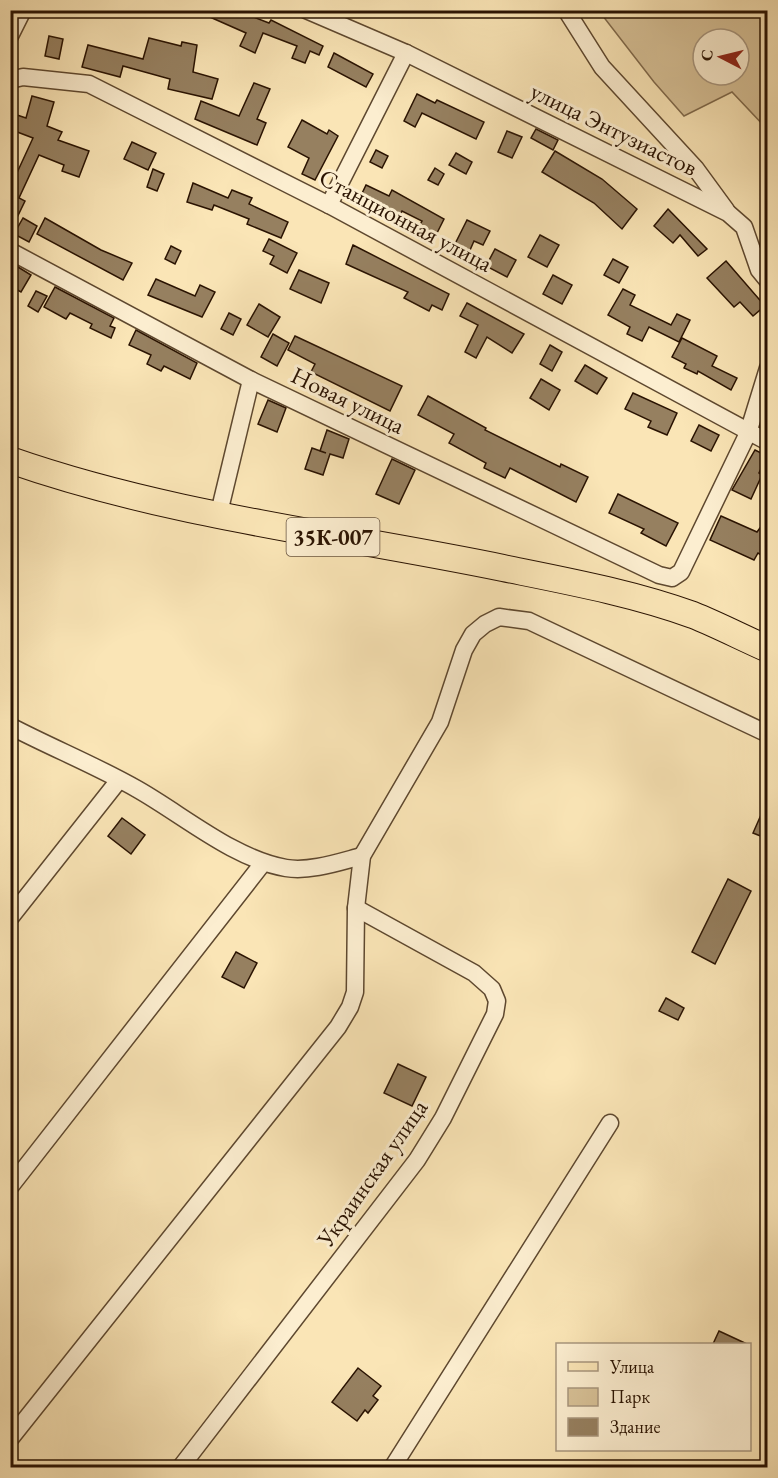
<svg xmlns="http://www.w3.org/2000/svg" width="778" height="1478" font-family="'EB Garamond',serif">
<style>
.green{fill:#d7c197;stroke:#806a4c;stroke-width:1.5;fill-rule:evenodd}
.building{fill:#968060;stroke:#2a1302;stroke-width:1.5}
.lines{fill:none;stroke-linecap:round;stroke-linejoin:round}
.minor-casing{stroke:#5e482f;stroke-width:19}
.primary-casing{stroke:#2a1302;stroke-width:28}
.minor{stroke:#fceed0;stroke-width:16}
.primary{stroke:#fae5b6;stroke-width:26}
.labels{text-anchor:middle;dominant-baseline:central;stroke-width:6;stroke-linejoin:round;paint-order:stroke}
.shield{fill:#fceed0;stroke:#695540;stroke-width:1.5}
.shield-label{font-size:22px;font-weight:bold;fill:#2a1302}
.street-label{font-size:24px;fill:#2a1302;stroke:#fceed0}
</style>
<rect width="100%" height="100%" fill="#fae5b6"/>
<filter id="stains"><feTurbulence type="fractalNoise" baseFrequency=".00333" numOctaves="4"/><feColorMatrix values="0 0 0 0 .2 0 0 0 0 .09 0 0 0 0 .02 0 0 0 .5 -.17"/></filter>
<radialGradient id="worn" r=".72"><stop offset=".6" stop-color="#630" stop-opacity="0"/><stop offset="1" stop-color="#630" stop-opacity=".3"/></radialGradient>
<path class="green" d="M 599,11 L 767,11 L 767,129 L 732,92 L 684,116 L 654,82 ZM 703,39 L 739,39 L 739,75 L 703,75 Z"/>
<g class="building">
<polygon points="194,10 235,10 269,23 271,20 323,46 319,55 310,51 305,63 292,58 297,46 263,33 255,53 240,46 246,33"/>
<polygon points="49,36 63,39 59,59 45,56"/>
<polygon points="149,38 181,46 182,42 197,45 193,72 218,79 212,99 168,89 170,79 123,66 120,77 82,67 88,45 143,59"/>
<polygon points="334,53 373,74 366,87 328,67"/>
<polygon points="254,83 270,89 257,119 266,123 257,145 195,119 201,101 239,116"/>
<polygon points="417,94 435,103 437,100 484,122 476,139 422,113 415,127 404,121"/>
<polygon points="32,96 54,102 47,126 62,132 58,140 89,151 79,177 62,171 64,165 39,155 19,198 25,201 10,232 10,188 33,138 12,130 17,115 26,118"/>
<polygon points="302,120 327,134 329,130 338,136 315,180 302,174 309,158 288,147"/>
<polygon points="536,129 558,140 553,150 531,138"/>
<polygon points="507,131 522,137 512,158 498,152"/>
<polygon points="132,142 156,153 148,170 124,159"/>
<polygon points="376,150 388,156 382,168 370,162"/>
<polygon points="555,151 602,179 637,209 622,229 594,203 542,172"/>
<polygon points="456,153 472,162 466,174 449,165"/>
<polygon points="435,168 444,174 438,185 428,180"/>
<polygon points="153,169 164,174 157,191 147,187"/>
<polygon points="193,183 228,198 232,190 252,198 249,204 288,222 281,238 247,224 249,219 214,205 212,210 187,202"/>
<polygon points="366,185 389,196 392,190 444,219 435,237 418,228 422,221 402,211 398,220 378,209 376,213 357,204"/>
<polygon points="668,209 707,249 698,256 680,235 673,243 654,226"/>
<polygon points="23,218 37,226 29,242 14,234"/>
<polygon points="45,218 101,250 132,263 123,280 37,234"/>
<polygon points="467,220 490,231 483,245 474,241 467,257 452,250"/>
<polygon points="540,235 559,245 547,267 528,257"/>
<polygon points="269,239 297,253 287,273 270,264 274,256 263,251"/>
<polygon points="353,245 449,294 442,310 432,305 429,311 404,298 408,292 346,264"/>
<polygon points="171,246 181,251 175,264 165,259"/>
<polygon points="495,249 516,260 507,277 486,266"/>
<polygon points="613,259 628,267 619,283 604,275"/>
<polygon points="726,261 765,306 753,316 740,302 734,307 707,278"/>
<polygon points="18,267 31,275 21,292 10,286 10,280"/>
<polygon points="299,270 329,283 321,303 290,289"/>
<polygon points="553,275 572,285 562,304 543,294"/>
<polygon points="156,279 195,296 200,285 215,292 202,317 148,295"/>
<polygon points="55,287 114,318 110,326 115,328 111,338 90,328 92,324 70,313 66,319 44,307"/>
<polygon points="623,289 635,295 630,305 671,325 677,314 690,320 679,342 649,327 642,341 627,334 630,327 608,315"/>
<polygon points="36,291 47,296 38,312 28,306"/>
<polygon points="467,303 524,334 512,353 487,337 476,358 465,352 478,325 460,316"/>
<polygon points="259,304 280,317 268,337 247,325"/>
<polygon points="229,313 241,319 233,335 221,329"/>
<polygon points="136,330 197,363 190,379 164,366 161,371 147,364 151,355 129,345"/>
<polygon points="273,334 289,343 277,366 261,357"/>
<polygon points="295,336 402,386 390,411 311,372 315,364 288,350"/>
<polygon points="682,338 717,356 712,366 737,378 731,390 698,371 697,374 684,368 686,364 672,357"/>
<polygon points="550,345 562,352 552,371 540,364"/>
<polygon points="585,365 607,378 597,394 575,381"/>
<polygon points="541,379 560,390 549,410 530,398"/>
<polygon points="633,393 677,413 667,435 648,427 651,421 625,409"/>
<polygon points="428,396 486,428 485,430 560,467 561,464 588,477 576,502 510,468 505,478 484,468 486,463 449,443 454,434 418,415"/>
<polygon points="268,400 286,408 277,432 258,424"/>
<polygon points="699,425 719,435 711,451 691,441"/>
<polygon points="327,430 349,439 343,458 330,454 323,475 305,469 312,448 326,453 320,451"/>
<polygon points="755,450 767,456 759,473 762,475 751,499 732,490"/>
<polygon points="392,459 415,470 399,504 376,494"/>
<polygon points="618,494 678,523 666,546 641,533 644,529 609,513"/>
<polygon points="721,516 757,532 760,528 768,531 768,548 763,556 758,553 754,560 710,540"/>
<polygon points="768,799 768,839 753,833"/>
<polygon points="122,818 145,835 131,854 108,836"/>
<polygon points="728,879 751,891 715,964 692,952"/>
<polygon points="236,952 257,963 244,988 222,977"/>
<polygon points="666,998 684,1008 678,1020 659,1011"/>
<polygon points="398,1064 426,1077 412,1106 384,1093"/>
<polygon points="719,1331 747,1344 713,1344"/>
<polygon points="358,1368 381,1386 373,1396 378,1400 368,1413 365,1410 357,1421 332,1402"/>
</g>
<g class="lines">
<defs>
<g id="minor">
<polyline points="306,10 406,53 728,213 744,227 759,270 768,281"/>
<polyline points="566,10 602,67 696,169 726,210"/>
<polyline points="10,36 23,10"/>
<polyline points="10,80 23,77 89,84 329,205 768,442"/>
<polyline points="329,205 406,53"/>
<polyline points="10,251 251,380 659,575 672,578 681,572 748,433 768,368"/>
<polyline points="218,517 251,380"/>
<path d="M 10,726 C 52,748 97,766 137,789 C 183,815 234,859 286,868 C 310,872 339,862 362,856"/>
<polyline points="10,918 119,780"/>
<polyline points="10,1187 263,863"/>
<polyline points="10,1439 338,1027 350,1007 355,992 356,908 362,856 440,722 464,650 473,634 485,624 499,617 529,621 768,734"/>
<polyline points="180,1468 417,1160 443,1118 495,1014 497,1001 492,989 474,973 356,908"/>
<polyline points="392,1468 610,1123"/>
</g>
<path id="primary" d="M 10,460 C 170,516 338,534 503,568 C 567,581 632,593 693,615 C 718,625 743,638 768,649"/>
</defs>
<use href="#minor" class="minor-casing"/>
<use href="#primary" class="primary-casing"/>
<use href="#minor" class="minor"/>
<use href="#primary" class="primary"/>
</g>
<g class="labels">
<rect class="shield" x="286.5" y="518" width="93" height="38" rx="4.5"/>
<g class="shield-label">
<text x="333" y="537">35К-007</text>
</g>
<g class="street-label">
<text transform="translate(614 129) rotate(26)">улица Энтузиастов</text>
<text transform="translate(406 220) rotate(28)">Станционная улица</text>
<text transform="translate(348 400) rotate(26)">Новая улица</text>
<text transform="translate(372 1173) rotate(-55)">Украинская улица</text>
</g>
</g>
<rect width="778" height="1478" fill="none" stroke="#fae5b6" stroke-width="36"/>
<rect x="12" y="12" width="754" height="1454" fill="none" stroke="#2a1302" stroke-width="3"/>
<rect x="18" y="18" width="742" height="1442" fill="none" stroke="#2a1302" stroke-width="1.5"/>
<rect x="556" y="1343" width="195" height="108" fill="#fceed0" stroke="#a8967e" stroke-width="1.5"/>
<rect x="568" y="1362" width="30" height="9" fill="#fae5b6" stroke="#a8967e" stroke-width="1.5"/>
<text x="610" y="1373" font-size="18" fill="#2a1302">Улица</text>
<rect x="568" y="1388" width="30" height="18" fill="#d7c197" stroke="#a8967e" stroke-width="1.5"/>
<text x="610" y="1403" font-size="18" fill="#2a1302">Парк</text>
<rect x="568" y="1418" width="30" height="18" fill="#968060" stroke="#a8967e" stroke-width="1.5"/>
<text x="610" y="1433" font-size="18" fill="#2a1302">Здание</text>
<g transform="translate(721 57) rotate(277)"><circle r="28" fill="#fceed0" stroke="#a8967e" stroke-width="1.5"/>
<path d="M0-4.5L10 22L0 15L-10 22Z" fill="#8f2418"/>
<text y="-9" font-size="16" font-weight="bold" text-anchor="middle" fill="#2a1302">С</text>
</g>
<rect width="100%" height="100%" filter="url(#stains)"/>
<rect width="100%" height="100%" fill="url(#worn)"/>
</svg>
